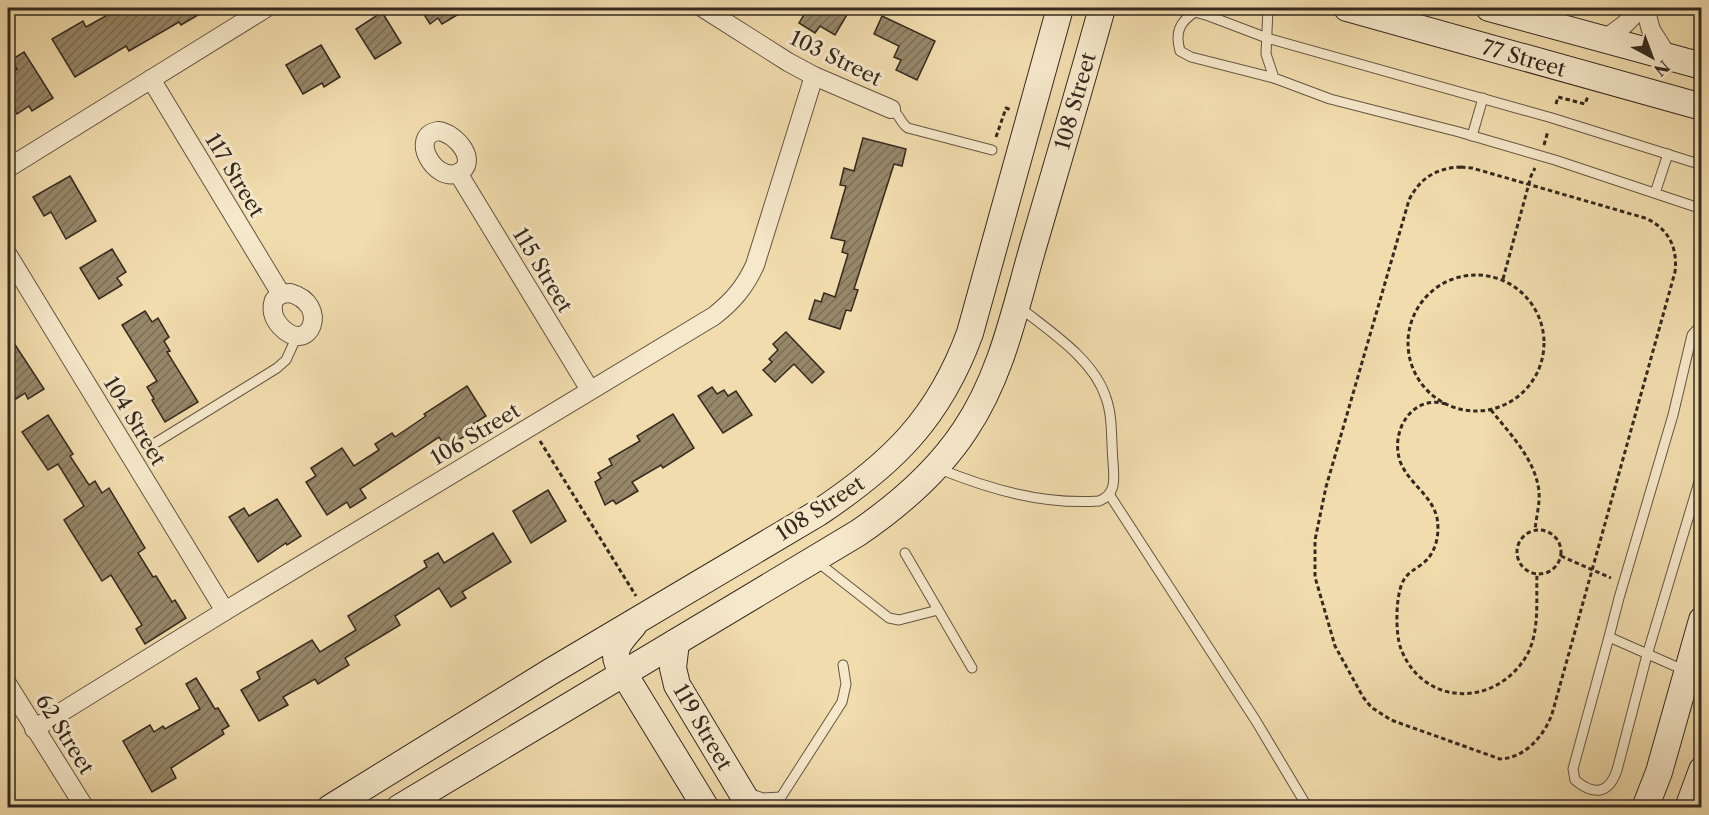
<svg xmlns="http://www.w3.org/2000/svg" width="1709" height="815" font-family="'Libre Caslon Text',serif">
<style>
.building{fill:url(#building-hatch);stroke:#352a1f;stroke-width:1.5}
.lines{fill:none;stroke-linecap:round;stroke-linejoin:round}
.lane-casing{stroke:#645642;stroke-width:11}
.street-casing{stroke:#645642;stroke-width:20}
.secondary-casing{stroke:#352a1f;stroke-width:28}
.path{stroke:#352a1f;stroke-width:3;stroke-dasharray:4.5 3;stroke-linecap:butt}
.lane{stroke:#f6e8ca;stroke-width:9}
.street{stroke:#f6e8ca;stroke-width:18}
.secondary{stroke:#f6e8ca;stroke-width:26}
.labels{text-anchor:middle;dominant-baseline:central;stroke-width:6;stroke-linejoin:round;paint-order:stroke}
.street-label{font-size:21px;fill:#352a1f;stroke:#f6e8ca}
</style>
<defs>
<pattern id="building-hatch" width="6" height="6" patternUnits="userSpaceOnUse" patternTransform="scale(1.5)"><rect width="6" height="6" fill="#978769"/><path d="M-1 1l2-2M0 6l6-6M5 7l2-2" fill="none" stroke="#7c6f56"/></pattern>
</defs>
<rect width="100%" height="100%" fill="#f1dcad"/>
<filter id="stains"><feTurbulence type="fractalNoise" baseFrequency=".00333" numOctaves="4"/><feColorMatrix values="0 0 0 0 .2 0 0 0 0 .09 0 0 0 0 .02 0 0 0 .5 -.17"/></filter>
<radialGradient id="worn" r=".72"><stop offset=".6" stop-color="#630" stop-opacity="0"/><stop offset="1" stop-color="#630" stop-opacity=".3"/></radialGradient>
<g class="building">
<polygon points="120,8 210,8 181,25 179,22 129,51 126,46 75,77 52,39 83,21 86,27"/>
<polygon points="420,8 469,8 442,24 438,18 430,24"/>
<polygon points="808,8 851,8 835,35 820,26 815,33 799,23"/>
<polygon points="382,12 401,43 375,59 356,29"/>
<polygon points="882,16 935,41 917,80 896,70 901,60 894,57 899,46 874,34"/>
<polygon points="321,45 340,77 324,87 322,83 303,94 286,65"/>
<polygon points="24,52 53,98 32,111 29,106 17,114 8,98 8,75 17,69 11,60"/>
<polygon points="863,138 906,149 902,166 894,164 854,289 858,290 851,311 846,310 840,329 809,319 815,300 821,302 824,293 835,297 848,254 842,252 845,241 831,238 846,186 840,185 844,168 854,171"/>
<polygon points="70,176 96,221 66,239 51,212 44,216 33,197"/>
<polygon points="112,249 126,272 117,278 122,285 99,299 80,268"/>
<polygon points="145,311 152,322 158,318 169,337 164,341 170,351 167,352 198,402 165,422 152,400 154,399 147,387 157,381 122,325"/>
<polygon points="786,332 824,372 812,383 794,364 775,382 763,370 772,362 769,359 778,350 773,344"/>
<polygon points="8,334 44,389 28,399 25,393 8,404"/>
<polygon points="467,386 486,416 465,429 468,434 446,448 439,437 360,489 366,498 350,508 347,502 327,515 306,482 316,476 311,468 342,448 354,466 379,450 375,444 392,433 395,437 426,416 424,414"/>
<polygon points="712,387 717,394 724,390 728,396 736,391 752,415 723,433 698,396"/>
<polygon points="673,414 694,448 663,468 661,465 632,482 638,491 616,504 613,500 605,505 595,482 601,478 598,473 612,465 609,459 640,441 637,436"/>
<polygon points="48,415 73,454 70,456 89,485 95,481 102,493 109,488 145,548 138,553 153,577 156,576 172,602 175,600 186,618 145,644 136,629 142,625 111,575 102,581 64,520 84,506 58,464 48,470 22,432"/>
<polygon points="548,490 566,521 531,543 513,511"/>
<polygon points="277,499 301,536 287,545 286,543 258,562 229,517 244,508 249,516"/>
<polygon points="493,533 511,562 462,592 466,598 451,607 439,588 395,616 400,625 345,658 349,665 318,684 315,679 283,697 288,705 259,721 241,690 260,679 257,672 312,640 320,652 356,630 348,616 427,567 424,561 438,553 444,563"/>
<polygon points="196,678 215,709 218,708 229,726 222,730 224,734 171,768 176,778 152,792 123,741 150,725 154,732 163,726 165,729 200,709 186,684"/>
</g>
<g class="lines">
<defs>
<g id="lane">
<polyline points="1268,8 1266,54 1274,78 1330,99 1459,132 1555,160 1702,209"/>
<path d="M 1274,78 L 1191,57 L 1180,51 C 1175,33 1179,22 1195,12 L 1209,16 L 1267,38 L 1552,118 L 1702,165"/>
<path d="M 891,109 C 900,114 900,123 908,128 L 992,150"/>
<polyline points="1472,136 1483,98"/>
<polyline points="1655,193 1668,154"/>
<polyline points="152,445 277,368 286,360 297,336"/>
<path d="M 937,468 C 989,489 1042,505 1099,501 C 1117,494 1114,478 1113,462 C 1111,441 1113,417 1106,398 C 1094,359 1049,331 1018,306"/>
<polyline points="1109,494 1256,721 1308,808"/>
<polyline points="905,553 972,668"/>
<polyline points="815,560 889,618 899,620 938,610"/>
<path d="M 1609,637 L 1573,769 L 1575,780 C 1594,796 1609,794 1617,770 L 1647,655 L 1702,472"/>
<polyline points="1686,671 1609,637 1619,598 1673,415 1692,335 1702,324"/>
<polyline points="748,793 763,798 781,797"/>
<polyline points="779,808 781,797 842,702 846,684 843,665"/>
</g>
<g id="street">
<polyline points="703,8 788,62 814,76 891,109"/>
<polyline points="1645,8 1651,30 1668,57"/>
<polyline points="1605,39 1624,25 1641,8"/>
<polyline points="151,79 281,294"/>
<path d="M 438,131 C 457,133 480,163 458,173 C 435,183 408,136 438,131 Z"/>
<polyline points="8,168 266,8"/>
<polyline points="458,173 590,390"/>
<polyline points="8,255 225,611"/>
<path d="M 290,293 C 331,304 310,358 280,326 C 273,318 271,309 274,300 L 281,294 Z"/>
<polyline points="8,685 85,808"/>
<path d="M 34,729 L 225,611 L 714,316 C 733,301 745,287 755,265 L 814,76"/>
</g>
<g id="secondary">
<polyline points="1347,8 1702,107"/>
<polyline points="1489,8 1702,66"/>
<path d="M 633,626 C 623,638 611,648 618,664 L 706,808"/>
<polyline points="676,642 673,668 677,685 751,808"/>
<path d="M 330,808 L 550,672 L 818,513 C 893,463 939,418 970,333 L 1060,8"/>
<path d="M 399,808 L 858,533 C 899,505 938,471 965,430 C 1002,375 1015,309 1033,247 C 1056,168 1080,88 1102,8"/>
<polyline points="1645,808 1659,772 1702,620"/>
<polyline points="1688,808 1702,770"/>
</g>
</defs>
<use href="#lane" class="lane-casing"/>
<use href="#street" class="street-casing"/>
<use href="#secondary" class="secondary-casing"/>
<g class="path">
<polyline points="1556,104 1558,97 1585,104 1588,96"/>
<polyline points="996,137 1006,108 1011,110"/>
<polyline points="1544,145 1548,131"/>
<path d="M 1461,167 L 1472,168 L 1645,218 C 1668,228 1678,247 1675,272 L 1552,714 C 1544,736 1525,758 1500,759 L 1391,720 L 1371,707 L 1363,697 L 1335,646 L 1315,577 L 1315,540 L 1326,487 L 1409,200 C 1420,178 1436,168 1461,167 Z"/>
<circle cx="1476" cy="343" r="68"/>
<polyline points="1503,279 1531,176 1535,168"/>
<path d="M 1446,404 C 1412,394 1390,431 1400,461 C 1408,483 1432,495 1437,518 C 1440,534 1436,554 1422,564 C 1416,569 1410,571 1405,578 C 1395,591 1395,634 1401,649 C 1424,708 1497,707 1527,655 C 1540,631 1536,600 1537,574"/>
<path d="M 1491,410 C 1510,434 1536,460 1539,492 C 1540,504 1536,518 1535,530"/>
<polyline points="540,441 636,596"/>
<circle cx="1539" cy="552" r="22"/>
<polyline points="1561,556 1611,578"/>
</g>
<use href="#lane" class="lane"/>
<use href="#street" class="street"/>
<use href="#secondary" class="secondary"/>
</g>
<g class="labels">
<g class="street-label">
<text transform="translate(836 58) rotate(26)">103 Street</text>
<text transform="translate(1524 58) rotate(16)">77 Street</text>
<text transform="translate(1075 101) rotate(-74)">108 Street</text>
<text transform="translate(235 175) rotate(59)">117 Street</text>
<text transform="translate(543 270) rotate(59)">115 Street</text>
<text transform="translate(135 421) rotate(59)">104 Street</text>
<text transform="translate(475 434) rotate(-31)">106 Street</text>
<text transform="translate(820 508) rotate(-33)">108 Street</text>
<text transform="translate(703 727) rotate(60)">119 Street</text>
<text transform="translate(65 734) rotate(58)">62 Street</text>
</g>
</g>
<rect width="1709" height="815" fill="none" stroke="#f1dcad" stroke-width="30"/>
<rect x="9" y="9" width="1691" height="797" fill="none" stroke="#352a1f" stroke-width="3"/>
<rect x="15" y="15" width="1679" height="785" fill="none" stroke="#352a1f" stroke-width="1.5"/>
<g transform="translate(1652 57) rotate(139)" stroke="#f6e8ca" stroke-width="4.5" paint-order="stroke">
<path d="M0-4.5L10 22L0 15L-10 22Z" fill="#352a1f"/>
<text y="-9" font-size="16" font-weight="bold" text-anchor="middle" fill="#352a1f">N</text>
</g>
<rect width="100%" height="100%" filter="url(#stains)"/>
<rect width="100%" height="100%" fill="url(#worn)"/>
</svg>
